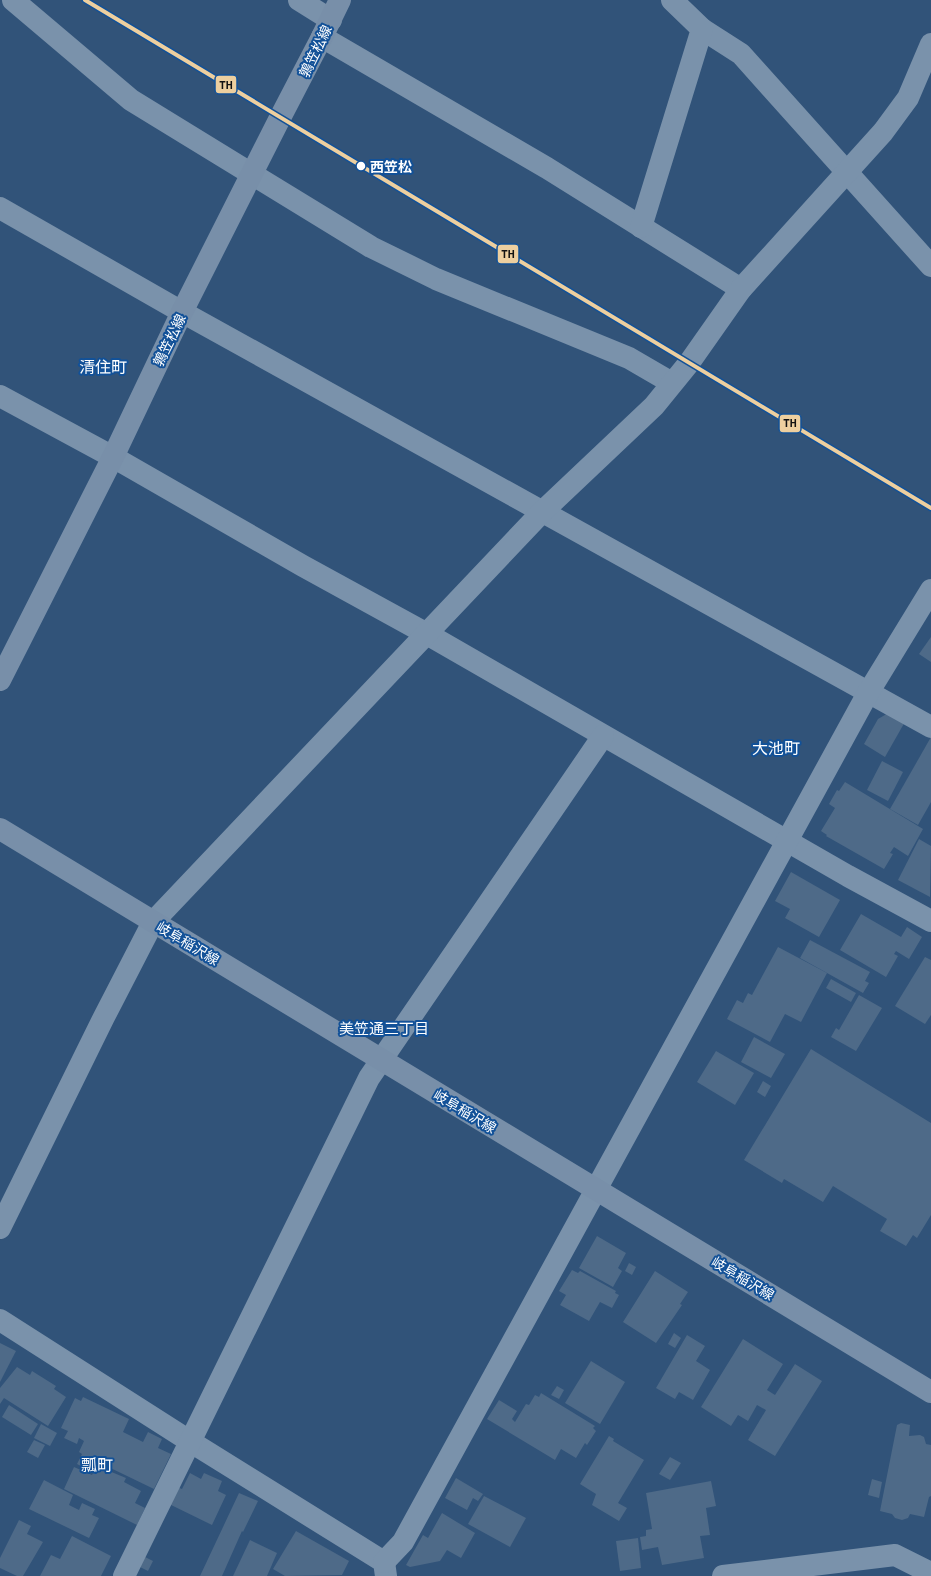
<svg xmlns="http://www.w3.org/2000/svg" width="931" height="1576" font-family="Barlow,'Noto Sans JP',sans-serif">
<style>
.building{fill:#4e6a88}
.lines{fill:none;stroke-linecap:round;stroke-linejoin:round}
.minor{stroke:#7a92ab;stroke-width:22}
.major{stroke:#788fa9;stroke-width:22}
.rail-1-casing{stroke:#125198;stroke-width:7}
.rail-1{stroke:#edcf9f;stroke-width:4}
.stop-dot{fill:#fff;stroke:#125198;stroke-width:1.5}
.labels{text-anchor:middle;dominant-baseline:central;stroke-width:4;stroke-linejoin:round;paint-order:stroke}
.street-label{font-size:14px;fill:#fff;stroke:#125198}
.stop-label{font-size:14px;font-weight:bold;fill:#fff;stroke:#125198;text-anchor:start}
.neighbourhood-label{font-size:15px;fill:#fff;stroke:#125198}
.quarter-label{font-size:16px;fill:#fff;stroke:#125198}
.line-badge{stroke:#125198;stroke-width:1.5}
.pale-badge-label{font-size:11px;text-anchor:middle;font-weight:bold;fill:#111}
</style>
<rect width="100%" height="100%" fill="#315379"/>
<g class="building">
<polygon points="931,637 931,662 919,654"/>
<polygon points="890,712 906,720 885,757 864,744 878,719"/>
<polygon points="931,737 931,802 918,825 890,809"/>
<polygon points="882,761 903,772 888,801 867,790"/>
<polygon points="845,782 923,829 908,856 894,847 890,853 893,854 884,869 826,836 827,835 821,831 835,808 829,804 837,790 839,791"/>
<polygon points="919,839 931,846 930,897 898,880"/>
<polygon points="791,872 840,900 819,937 785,918 790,909 775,901"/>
<polygon points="861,914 901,937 907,927 922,937 909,959 896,951 894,954 898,956 886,977 840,950"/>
<polygon points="810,940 870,972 865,981 869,983 863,993 800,958"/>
<polygon points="778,947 827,973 801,1022 785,1014 770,1042 727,1019 737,1000 743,1003 748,993 752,995"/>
<polygon points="925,957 931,960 931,1015 925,1024 895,1006"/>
<polygon points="831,979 856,993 851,1002 826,988"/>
<polygon points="859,995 882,1008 856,1051 831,1037 836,1028 839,1030"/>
<polygon points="754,1037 785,1054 771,1078 741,1062"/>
<polygon points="811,1049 931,1123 931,1215 917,1238 913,1235 906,1246 880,1231 887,1219 833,1186 823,1202 784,1179 782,1183 744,1160"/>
<polygon points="716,1051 754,1073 735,1105 697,1082"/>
<polygon points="763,1081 771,1086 765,1097 757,1092"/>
<polygon points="597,1236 626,1253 618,1268 622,1271 613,1287 579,1268"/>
<polygon points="629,1263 636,1267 632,1275 625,1271"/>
<polygon points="572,1270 578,1273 580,1271 616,1291 615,1293 619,1295 612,1308 600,1302 589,1321 560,1305 566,1295 559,1291"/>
<polygon points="655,1271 688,1292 680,1304 682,1305 656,1343 623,1322"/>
<polygon points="674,1333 681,1338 675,1348 668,1344"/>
<polygon points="687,1335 705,1346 696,1361 710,1370 693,1400 679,1392 675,1399 656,1388"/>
<polygon points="743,1339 783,1364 767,1390 775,1395 795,1364 822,1381 775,1456 748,1440 766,1410 757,1405 748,1421 738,1415 731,1426 701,1407"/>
<polygon points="0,1343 16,1351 0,1382"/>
<polygon points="591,1361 625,1382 600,1424 565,1403"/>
<polygon points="17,1367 30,1375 32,1371 56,1386 54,1389 66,1397 48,1426 4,1398 0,1404 0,1388"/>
<polygon points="557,1386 564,1390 559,1399 551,1395"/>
<polygon points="541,1393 595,1426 593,1428 596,1431 587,1445 585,1443 576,1458 561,1449 555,1460 487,1419 499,1400 517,1411 512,1419 515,1422 526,1404 529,1405 535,1395 539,1397"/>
<polygon points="83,1397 129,1419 123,1432 143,1442 148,1432 162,1439 158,1448 171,1454 154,1489 96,1461 91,1471 77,1464 82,1454 79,1452 84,1441 79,1438 77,1444 64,1438 68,1431 61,1428 75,1398 81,1401"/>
<polygon points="9,1405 38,1424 31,1435 2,1417"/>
<polygon points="901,1423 910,1425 909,1436 920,1435 924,1437 926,1444 931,1445 931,1496 929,1497 924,1517 910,1514 908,1518 902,1520 895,1518 892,1514 880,1511 897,1425"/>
<polygon points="41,1424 57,1433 50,1446 34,1438"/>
<polygon points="609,1436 614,1439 613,1441 644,1460 618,1503 627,1508 619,1521 592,1505 596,1494 580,1484"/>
<polygon points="34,1440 45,1445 38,1458 27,1452"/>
<polygon points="670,1457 681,1463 670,1480 659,1474"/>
<polygon points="97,1466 126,1478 124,1482 141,1491 135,1503 145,1508 137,1525 64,1489 74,1467 92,1475"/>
<polygon points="190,1473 201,1479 204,1473 222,1481 218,1491 226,1495 212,1525 169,1504 177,1487 182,1489"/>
<polygon points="456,1478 483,1494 478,1501 473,1498 467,1510 445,1498"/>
<polygon points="872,1479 882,1482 879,1498 868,1495"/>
<polygon points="44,1480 73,1495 69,1505 79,1510 82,1503 95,1509 92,1515 99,1518 89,1538 29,1509"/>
<polygon points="711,1481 716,1506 706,1508 710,1535 700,1536 704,1558 662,1565 658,1547 642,1550 640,1537 646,1536 646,1530 652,1529 646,1493"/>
<polygon points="239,1493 258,1501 243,1532 242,1531 222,1576 200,1576"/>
<polygon points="484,1496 526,1518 510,1547 468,1524"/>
<polygon points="442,1513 475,1533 461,1558 447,1550 440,1561 410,1567 406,1565 423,1535 428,1538"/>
<polygon points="19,1520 31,1526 27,1534 43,1542 23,1576 17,1576 0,1568 0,1558"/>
<polygon points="296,1531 349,1561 342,1575 285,1576 273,1569"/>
<polygon points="72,1536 111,1556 101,1576 40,1576 51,1555 60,1559"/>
<polygon points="638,1538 641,1568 620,1571 616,1541"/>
<polygon points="250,1540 277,1553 267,1576 233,1576"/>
<polygon points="143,1556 153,1561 148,1571 138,1566"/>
</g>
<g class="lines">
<g class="minor">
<polyline points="13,0 131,100 371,247 436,279 629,358 672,383"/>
<polyline points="299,0 331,20"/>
<polyline points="702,29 741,54 931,266"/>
<polyline points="322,37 547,168 741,289"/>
<polyline points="0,208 182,312 931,727"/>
<polyline points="641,227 702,29 672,0"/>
<polyline points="0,396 113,457 303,566 427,634 848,876 931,921"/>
<polyline points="0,1228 104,1017 153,922 542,512 654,406 689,363 741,289 883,132 908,98 931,44"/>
<polyline points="0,1320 191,1442 384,1562 386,1576"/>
<polyline points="384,1562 403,1542 868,693 931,590"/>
<polyline points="124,1576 369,1078 603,736"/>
<polyline points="723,1576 895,1555 931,1573"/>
</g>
<g class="major">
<polyline points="0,680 113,457 182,312 281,116 322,37 340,0"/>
<polyline points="0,829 931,1392"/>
</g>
<defs>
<polyline id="rail-1" points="85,0 931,508"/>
</defs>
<use href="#rail-1" class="rail-1-casing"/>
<use href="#rail-1" class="rail-1"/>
</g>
<circle class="stop-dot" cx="361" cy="166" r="5"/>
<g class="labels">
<g class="street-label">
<text transform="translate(315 51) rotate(-64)">鶉笠松線</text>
<text transform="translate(169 340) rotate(-64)">鶉笠松線</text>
<text transform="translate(188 943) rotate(31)">岐阜稲沢線</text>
<text transform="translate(465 1111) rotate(31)">岐阜稲沢線</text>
<text transform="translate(743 1278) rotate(31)">岐阜稲沢線</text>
</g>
<g class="stop-label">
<text x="370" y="166">西笠松</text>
</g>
<g class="neighbourhood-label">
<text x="384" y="1028">美笠通三丁目</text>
</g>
<g class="quarter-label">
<text x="103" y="366">清住町</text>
<text x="776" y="747">大池町</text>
<text x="97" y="1464">瓢町</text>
</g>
</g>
<g class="line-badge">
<rect x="215" y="75" width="22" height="19" rx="4" fill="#edcf9f"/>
<rect x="497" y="244" width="22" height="20" rx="4" fill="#edcf9f"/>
<rect x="779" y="414" width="22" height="19" rx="4" fill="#edcf9f"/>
</g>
<g class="pale-badge-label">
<text x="226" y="89">TH</text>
<text x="508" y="258">TH</text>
<text x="790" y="427">TH</text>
</g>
</svg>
